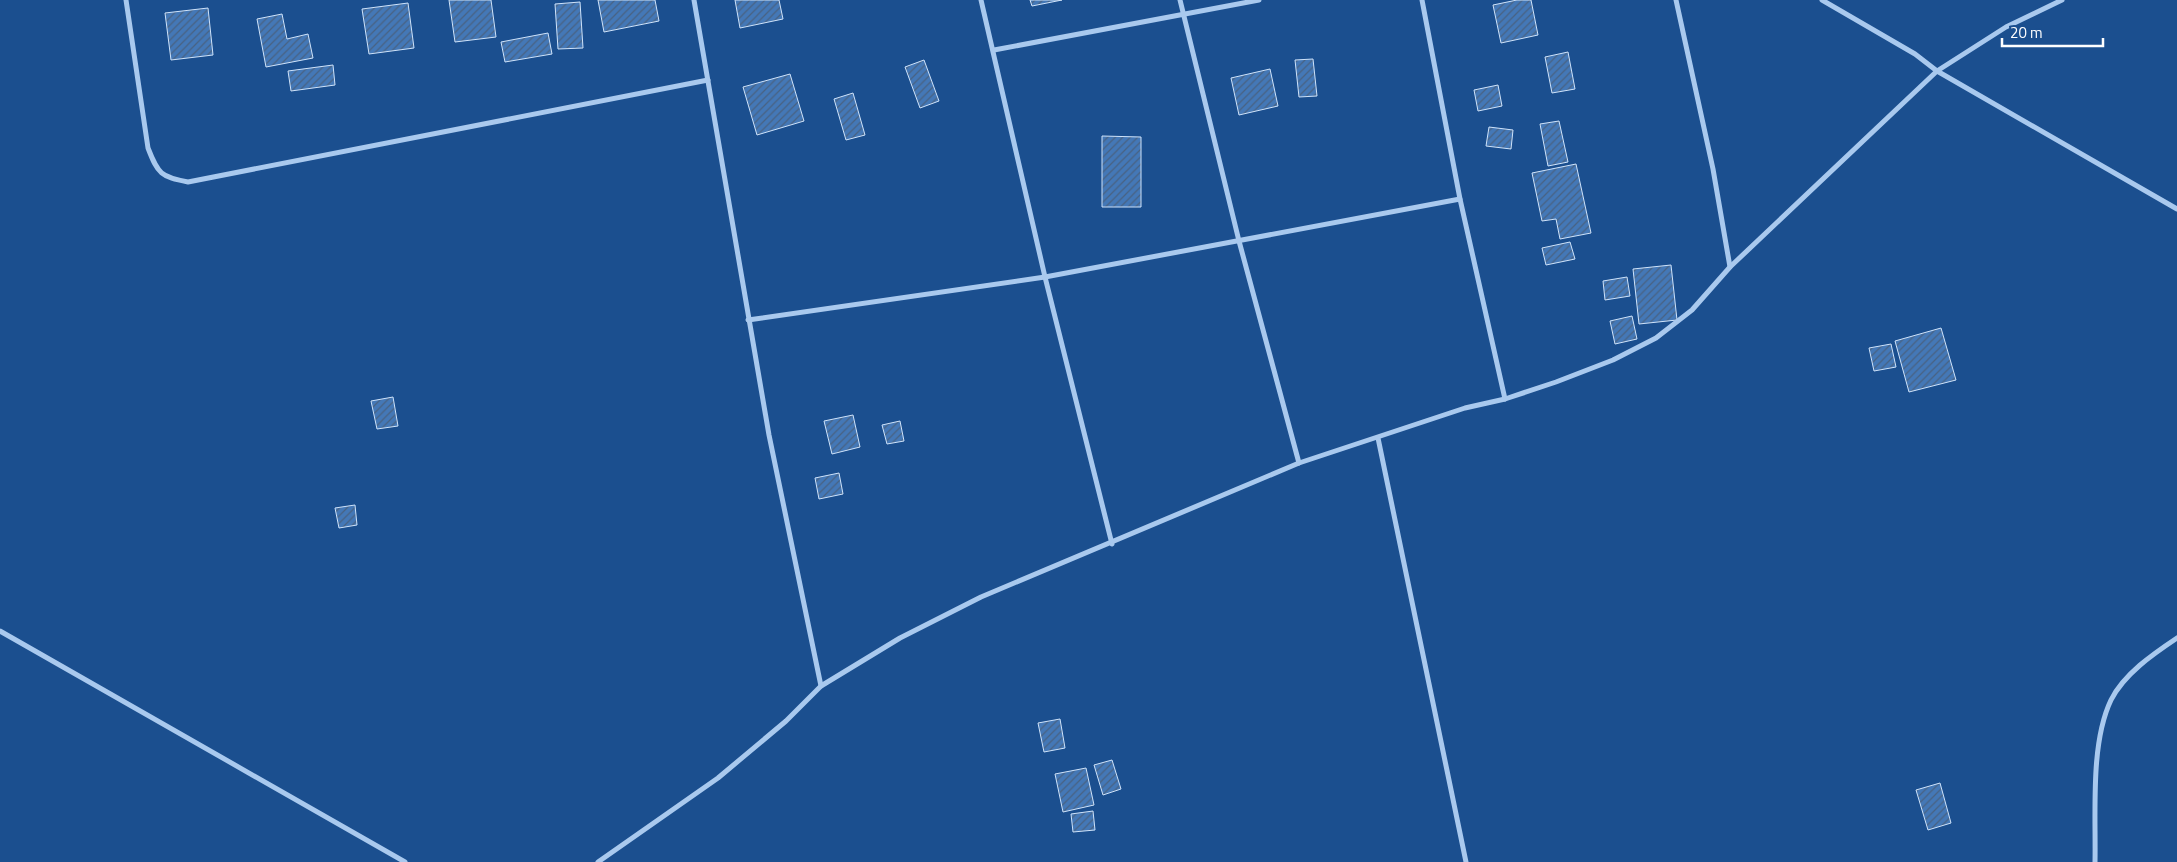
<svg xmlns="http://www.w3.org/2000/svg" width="2177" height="862" font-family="'Titillium Web',sans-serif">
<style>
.building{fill:url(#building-hatch);stroke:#cfe3fa}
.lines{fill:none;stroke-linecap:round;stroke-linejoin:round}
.minor{stroke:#a9c9ee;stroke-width:5}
</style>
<defs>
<pattern id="building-hatch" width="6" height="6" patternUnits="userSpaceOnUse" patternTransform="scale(1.25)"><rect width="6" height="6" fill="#4478b7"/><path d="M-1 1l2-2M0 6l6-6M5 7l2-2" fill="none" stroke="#486282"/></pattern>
</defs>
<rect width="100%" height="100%" fill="#1b4f8f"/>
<g class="building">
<polygon points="449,0 491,0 496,37 455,42"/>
<polygon points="598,0 655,0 659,21 604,32"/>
<polygon points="735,0 779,0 783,19 740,28"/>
<polygon points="1030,0 1062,0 1032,6"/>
<polygon points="1517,0 1531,0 1538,35 1501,43 1493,5"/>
<polygon points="580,2 583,48 558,49 555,4"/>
<polygon points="408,3 414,48 369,54 362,9"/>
<polygon points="208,8 213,55 171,60 165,13"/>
<polygon points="282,14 287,39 308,34 313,58 266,67 257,19"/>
<polygon points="548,33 552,54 505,62 501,42"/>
<polygon points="1568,52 1575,89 1552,93 1545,57"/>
<polygon points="1313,59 1317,96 1299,97 1295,60"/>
<polygon points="924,60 939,101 920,108 905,67"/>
<polygon points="333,65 335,85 291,91 288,71"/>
<polygon points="1270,69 1278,106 1239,115 1231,78"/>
<polygon points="790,74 804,121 757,135 743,87"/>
<polygon points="1498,85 1502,106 1478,111 1474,90"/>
<polygon points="853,93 865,135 846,140 834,99"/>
<polygon points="1559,121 1568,162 1548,166 1540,124"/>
<polygon points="1489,127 1513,130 1511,149 1486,146"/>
<polygon points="1102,136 1141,137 1141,207 1102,207"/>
<polygon points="1576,164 1591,233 1560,239 1556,219 1542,221 1532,173"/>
<polygon points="1570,242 1575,259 1546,265 1542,248"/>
<polygon points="1671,265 1677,320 1639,324 1633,269"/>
<polygon points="1627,277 1630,296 1605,300 1603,281"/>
<polygon points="1632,316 1637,339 1615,344 1610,321"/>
<polygon points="1941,328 1956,380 1909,392 1895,341"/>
<polygon points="1891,344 1896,367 1874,371 1869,348"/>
<polygon points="393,397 398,426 377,429 371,401"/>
<polygon points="853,415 860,447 832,454 824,421"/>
<polygon points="900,421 904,441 887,444 882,425"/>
<polygon points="839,473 843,494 819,499 815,478"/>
<polygon points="355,505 357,525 339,528 335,508"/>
<polygon points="1060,719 1065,748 1044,752 1038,723"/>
<polygon points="1112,760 1121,789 1103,795 1094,765"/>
<polygon points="1086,768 1094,805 1063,812 1055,774"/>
<polygon points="1940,783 1951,823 1928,830 1916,790"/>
<polygon points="1093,811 1095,830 1073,832 1071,814"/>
</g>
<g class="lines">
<g class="minor">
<path d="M 126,0 L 148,148 C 158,174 161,177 188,182 L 708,80"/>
<polyline points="694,0 769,435 821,686"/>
<polyline points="981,0 1045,277 1112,544"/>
<polyline points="1180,0 1239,241 1299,463"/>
<polyline points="1422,0 1460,199 1505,399"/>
<polyline points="1676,0 1713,169 1730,267"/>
<polyline points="1822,0 1915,54 1937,71 2177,209"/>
<polyline points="994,50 1259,0"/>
<polyline points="748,320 1045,277 1460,199"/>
<polyline points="1378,438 1466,862"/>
<polyline points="0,631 405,862"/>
<polyline points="598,862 718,778 786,721 821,686 900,638 981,597 1299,463 1465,408 1505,399 1556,382 1613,360 1656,338 1692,310 1730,267 1937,71 2006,27 2062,0"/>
<path d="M 2095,862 C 2096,814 2090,744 2111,700 C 2124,674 2153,654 2177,638"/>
</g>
</g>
<path d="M2002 38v8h101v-8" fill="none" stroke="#ffffff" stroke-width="2.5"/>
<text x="2010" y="38" font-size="15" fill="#ffffff" stroke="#1b4f8f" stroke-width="4" paint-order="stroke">20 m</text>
</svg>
